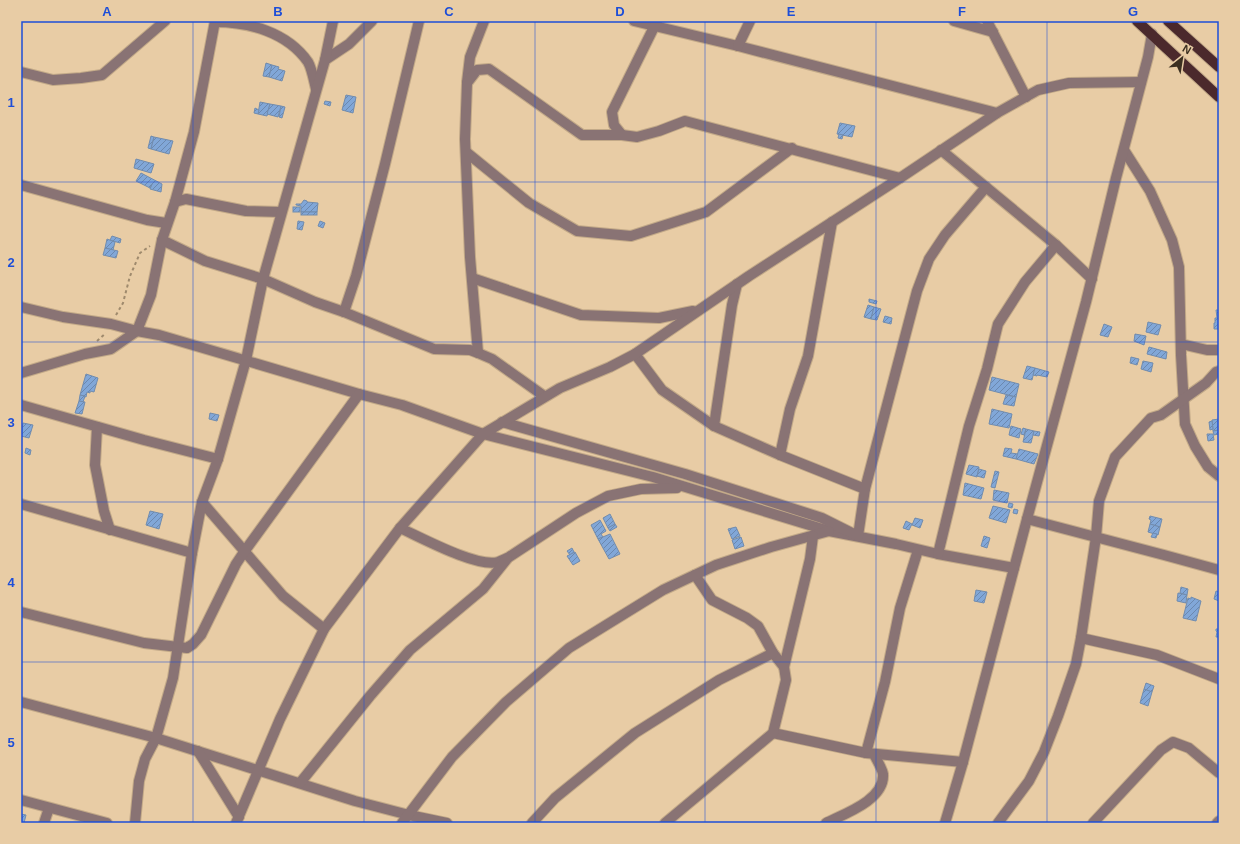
<svg xmlns="http://www.w3.org/2000/svg" width="1240" height="844" font-family="Helvetica,sans-serif">
<style>
.building{fill:url(#building-hatch);stroke:#718cae}
.lines{fill:none;stroke-linecap:round;stroke-linejoin:round}
.minor-casing{stroke:#c2a988;stroke-width:12}
.major-casing{stroke:#c2a988;stroke-width:12}
.path{stroke:#9f8a6d;stroke-width:2;stroke-dasharray:3 3;stroke-linecap:butt}
.minor{stroke:#897374;stroke-width:10}
.major{stroke:#4b292c;stroke-width:10}
.grid{fill:none;stroke:#1d4ed8;stroke-width:1;stroke-opacity:0.55}
.neatline{fill:none;stroke:#1d4ed8;stroke-width:1.5}
.grid-label{font-size:13px;text-anchor:middle;font-weight:bold;fill:#1d4ed8}
</style>
<defs>
<pattern id="building-hatch" width="6" height="6" patternUnits="userSpaceOnUse"><rect width="6" height="6" fill="#81a7d8"/><path d="M-1 1l2-2M0 6l6-6M5 7l2-2" fill="none" stroke="#6b88af"/></pattern>
</defs>
<rect width="100%" height="100%" fill="#e8cca5"/>
<g class="building">
<polygon points="266,63 272,65 269,77 263,76"/>
<polygon points="272,65 279,67 278,69 285,71 282,81 269,77"/>
<polygon points="346,95 356,97 353,113 342,110"/>
<polygon points="325,101 331,102 330,106 324,104"/>
<polygon points="260,102 270,104 267,116 258,114"/>
<polygon points="270,104 281,106 278,117 267,114"/>
<polygon points="281,106 285,107 282,118 279,117"/>
<polygon points="255,108 259,110 258,114 254,113"/>
<polygon points="840,123 855,126 852,137 837,134"/>
<polygon points="839,134 843,135 842,139 838,138"/>
<polygon points="151,136 154,137 151,149 148,148"/>
<polygon points="154,137 173,141 169,154 151,149"/>
<polygon points="136,159 154,164 151,173 134,168"/>
<polygon points="141,173 162,184 161,192 150,189 152,184 150,188 136,181"/>
<polygon points="304,200 307,201 307,202 318,203 317,212 301,212 301,206 296,205 296,204 301,204"/>
<rect x="293" y="207" width="7" height="5"/>
<rect x="301" y="212" width="16" height="3"/>
<polygon points="298,221 304,222 302,230 297,229"/>
<polygon points="320,221 325,223 323,228 318,226"/>
<polygon points="112,236 121,239 120,243 110,240"/>
<polygon points="107,239 115,242 113,250 105,248"/>
<polygon points="105,248 118,251 116,258 103,255"/>
<polygon points="869,299 877,301 876,304 869,302"/>
<polygon points="868,305 874,307 871,319 864,317"/>
<polygon points="874,307 881,309 877,320 871,319"/>
<polygon points="1216,310 1219,310 1219,329 1214,329 1214,323 1215,323 1215,318 1217,318"/>
<polygon points="885,316 892,318 891,324 883,322"/>
<polygon points="1148,322 1161,325 1158,335 1146,332"/>
<polygon points="1104,324 1112,327 1108,337 1100,335"/>
<polygon points="1135,334 1146,336 1144,345 1134,341"/>
<polygon points="1149,347 1167,352 1166,359 1147,354"/>
<polygon points="1131,357 1139,359 1137,365 1130,363"/>
<polygon points="1143,361 1153,363 1151,372 1141,369"/>
<polygon points="1027,366 1035,368 1032,380 1023,378"/>
<polygon points="1035,368 1049,372 1047,377 1037,375 1037,376 1033,375"/>
<polygon points="86,374 98,378 94,392 90,391 90,393 87,392 86,397 80,395"/>
<polygon points="992,377 1019,384 1016,397 989,390"/>
<polygon points="80,395 85,396 83,402 79,401"/>
<polygon points="1006,395 1016,397 1014,406 1003,404"/>
<polygon points="79,401 85,402 82,414 75,413"/>
<polygon points="992,409 1012,414 1009,428 989,424"/>
<polygon points="210,413 219,415 217,421 209,419"/>
<polygon points="1219,419 1219,430 1213,431 1212,420"/>
<polygon points="1212,421 1213,429 1210,430 1209,422"/>
<polygon points="23,423 33,425 29,438 21,436"/>
<polygon points="1011,426 1021,429 1019,438 1009,435"/>
<polygon points="1023,428 1026,429 1024,435 1021,434"/>
<polygon points="1026,429 1034,431 1031,443 1023,442"/>
<polygon points="1219,430 1219,434 1214,435 1213,431"/>
<polygon points="1034,431 1040,432 1039,436 1033,435"/>
<polygon points="1207,434 1213,434 1214,440 1208,441"/>
<polygon points="26,448 31,450 30,455 25,453"/>
<polygon points="1005,448 1012,449 1011,453 1018,454 1016,459 1003,456"/>
<polygon points="1019,449 1038,454 1034,464 1016,459"/>
<polygon points="969,465 979,467 977,477 966,474"/>
<polygon points="979,469 986,471 984,478 977,476"/>
<polygon points="995,471 999,472 995,488 991,487"/>
<polygon points="965,483 984,488 981,499 963,495"/>
<polygon points="994,490 1009,493 1007,503 993,500"/>
<polygon points="1009,503 1013,504 1012,508 1008,507"/>
<polygon points="993,506 1010,510 1006,523 989,518"/>
<polygon points="1014,509 1018,510 1017,514 1013,513"/>
<polygon points="150,511 163,514 159,529 146,525"/>
<polygon points="610,514 615,524 608,528 603,518"/>
<polygon points="1150,516 1162,519 1160,527 1150,524 1151,520 1149,519"/>
<polygon points="915,518 923,520 920,528 912,525"/>
<polygon points="600,520 606,531 601,534 603,537 598,539 591,525"/>
<polygon points="906,521 912,524 909,530 903,528"/>
<polygon points="615,524 617,527 610,531 608,528"/>
<polygon points="1150,524 1160,527 1158,535 1148,532"/>
<polygon points="736,527 740,536 732,539 728,529"/>
<polygon points="1153,533 1157,534 1156,538 1151,537"/>
<polygon points="610,534 620,554 609,559 598,539"/>
<polygon points="984,536 990,538 987,548 981,546"/>
<polygon points="741,537 744,546 735,549 732,540"/>
<polygon points="572,548 574,552 570,555 567,551"/>
<polygon points="575,552 580,561 573,565 567,556"/>
<polygon points="1181,587 1188,589 1187,595 1180,593"/>
<polygon points="976,590 987,592 984,603 974,601"/>
<polygon points="1216,591 1219,592 1219,601 1214,599"/>
<polygon points="1178,593 1187,595 1186,603 1177,601"/>
<polygon points="1191,597 1201,601 1196,621 1183,618 1188,598 1191,599"/>
<polygon points="1216,629 1219,629 1219,637 1216,637 1217,632 1216,631"/>
<polygon points="1146,683 1154,686 1152,692 1144,689"/>
<polygon points="1144,689 1152,692 1148,706 1140,703"/>
<polygon points="21,814 26,815 24,823 21,822"/>
</g>
<g class="lines">
<defs>
<g id="minor">
<polyline points="634,21 738,46 997,113"/>
<polyline points="954,21 993,32"/>
<polyline points="987,21 1026,97"/>
<path d="M 215,22 C 249,22 287,32 308,62 C 312,69 314,81 316,89"/>
<polyline points="738,46 750,21"/>
<polyline points="325,60 349,44 372,21"/>
<polyline points="21,72 53,80 81,78 102,75 165,21"/>
<polyline points="467,82 470,57 484,21"/>
<polyline points="622,135 614,125 612,112 657,21"/>
<polyline points="941,150 1056,245 1092,279"/>
<polyline points="1124,150 1150,191 1172,240 1179,267 1181,355 1185,424 1195,446 1208,467 1219,476"/>
<polyline points="466,152 529,203 577,231 631,236 706,212 792,148"/>
<polyline points="21,185 147,220 166,223"/>
<polyline points="175,202 186,199 246,211 281,212"/>
<polyline points="162,240 205,261 263,279 315,302 344,312 356,276 385,164 419,21"/>
<polyline points="472,278 581,315 659,318 693,311"/>
<polyline points="21,307 63,317 111,324 137,331 159,335 359,394 402,405 483,434 653,477 829,531 896,544 938,554 1014,568"/>
<polyline points="344,312 434,349 470,350 478,353 492,359 544,396"/>
<polyline points="1181,344 1207,350 1219,350"/>
<polyline points="478,353 470,257 465,139 467,83 477,70 489,69 582,135 622,135 637,137 659,131 685,121 900,178"/>
<polyline points="635,354 662,390 714,426 780,455 865,489"/>
<polyline points="21,373 85,354 111,349 137,331 151,295 162,240 175,202 194,132 215,21"/>
<polyline points="21,405 144,440 218,459"/>
<polyline points="502,422 685,474 822,518 858,536 865,489 917,291 929,259 945,235 986,187"/>
<polyline points="714,426 732,305 737,284"/>
<polyline points="97,427 95,465 104,511 110,530"/>
<polyline points="780,455 790,409 808,356 832,222"/>
<polyline points="202,502 283,596 324,629"/>
<polyline points="21,504 192,553"/>
<polyline points="1027,519 1164,555 1219,570"/>
<path d="M 400,528 C 420,537 477,568 498,562 C 501,561 505,559 509,557 L 576,513 L 608,496 L 641,489 L 677,488"/>
<polyline points="938,554 969,426 987,369 998,324 1025,282 1056,245"/>
<polyline points="695,575 712,600 747,618 758,626 773,653 784,667"/>
<polyline points="21,612 144,643 187,648 193,644 201,635 236,564 244,552 359,394"/>
<polyline points="1081,638 1157,655 1219,679"/>
<polyline points="21,702 156,738 355,801 409,815 447,823"/>
<polyline points="773,733 866,753 963,762"/>
<polyline points="198,751 239,817"/>
<polyline points="866,753 885,682 900,608 918,550"/>
<polyline points="300,783 370,696 410,650 483,589 507,559"/>
<polyline points="21,800 107,823"/>
<polyline points="44,823 49,808"/>
<polyline points="135,823 139,781 145,759 156,738 173,678 192,553 202,502 218,459 246,360 263,279 325,60 333,21"/>
<polyline points="236,823 280,719 324,629 400,528 483,434 560,388 610,367 635,354 749,276 900,178 997,113 1038,90 1069,83 1141,82"/>
<polyline points="402,823 452,757 506,702 569,648 663,590 716,565 771,547 829,531"/>
<polyline points="532,823 555,798 635,733 719,680 773,653"/>
<polyline points="665,823 773,733 786,680 784,667 810,559 813,536"/>
<path d="M 826,823 C 844,814 885,800 883,774 C 882,768 876,759 874,754"/>
<polyline points="945,823 963,762 1027,519 1086,302 1116,178 1148,57 1152,34"/>
<polyline points="998,823 1029,781 1044,752 1058,716 1076,664 1081,638 1096,537 1099,501 1115,457 1151,418 1161,415 1206,383 1216,372 1219,371"/>
<polyline points="1093,823 1161,750 1173,742 1189,748 1219,773"/>
<polyline points="1217,823 1219,821"/>
</g>
<g id="major">
<polyline points="1137,21 1219,97"/>
<polyline points="1168,21 1219,67"/>
</g>
</defs>
<use href="#minor" class="minor-casing"/>
<use href="#major" class="major-casing"/>
<g class="path">
<polyline points="116,315 123,303 130,276 140,253 150,246"/>
<polyline points="97,341 106,333"/>
</g>
<use href="#minor" class="minor"/>
<use href="#major" class="major"/>
</g>
<path class="grid" d="M 193,21 L 193,823M 364,21 L 364,823M 535,21 L 535,823M 705,21 L 705,823M 876,21 L 876,823M 1047,21 L 1047,823M 21,182 L 1219,182M 21,342 L 1219,342M 21,502 L 1219,502M 21,662 L 1219,662"/>
<rect width="1240" height="844" fill="none" stroke="#e8cca5" stroke-width="44"/>
<g transform="translate(1182 58) rotate(30)" stroke="#e8cca5" stroke-width="3" paint-order="stroke">
<path d="M0-3L7 15L0 10L-7 15Z" fill="#3b2f20"/>
<text y="-6" font-size="11" font-weight="bold" text-anchor="middle" fill="#3b2f20">N</text>
</g>
<rect x="22" y="22" width="1196" height="800" class="neatline"/>
<g class="grid-label">
<text x="107" y="16">A</text>
<text x="278" y="16">B</text>
<text x="449" y="16">C</text>
<text x="620" y="16">D</text>
<text x="791" y="16">E</text>
<text x="962" y="16">F</text>
<text x="1133" y="16">G</text>
<text x="11" y="107">1</text>
<text x="11" y="267">2</text>
<text x="11" y="427">3</text>
<text x="11" y="587">4</text>
<text x="11" y="747">5</text>
</g>
</svg>
